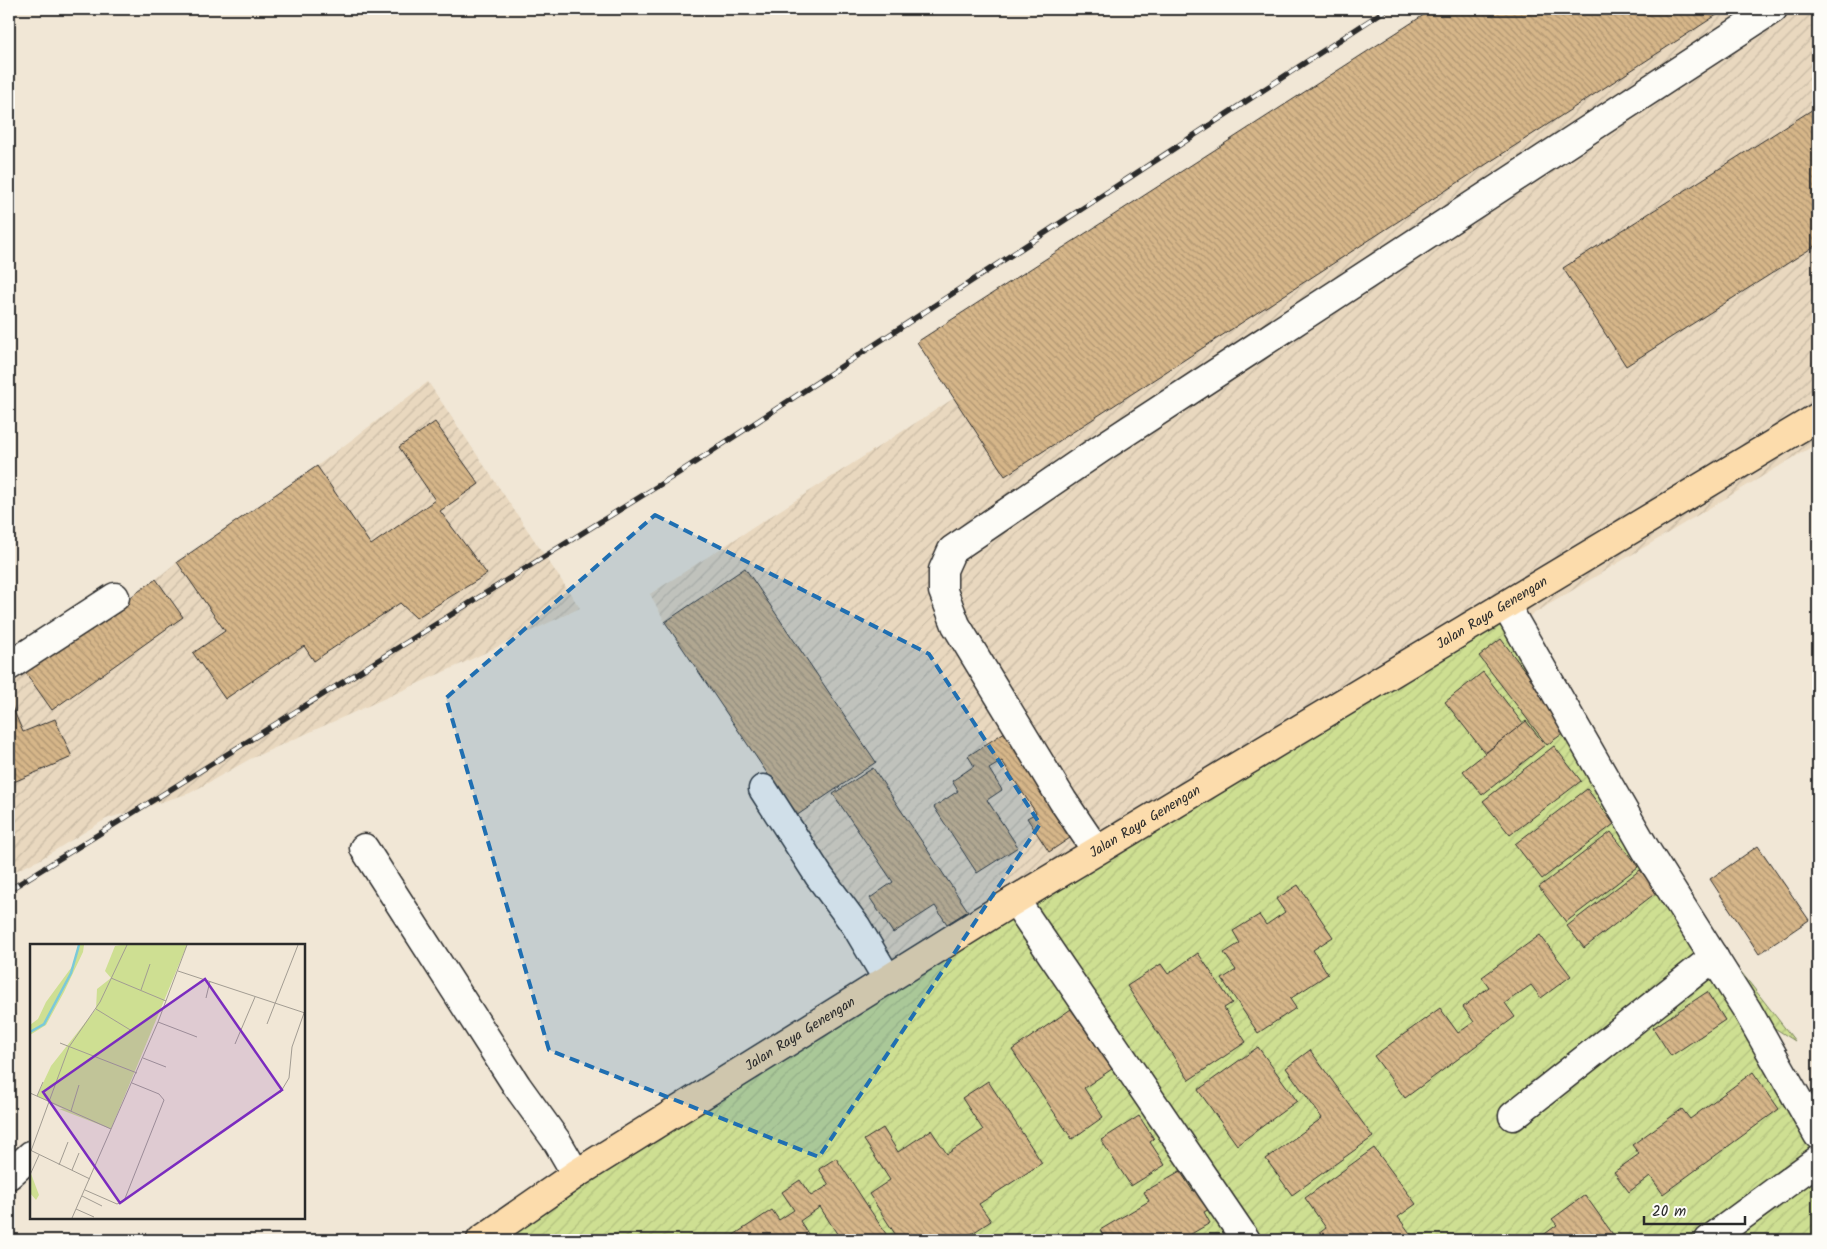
<svg xmlns="http://www.w3.org/2000/svg" width="1827" height="1249" font-family="Kalam,sans-serif">
<style>
.industrial{fill:url(#industrial-furrows)}
.garden{fill:url(#garden-furrows);stroke:#7c855e}
.building{fill:url(#building-back-hatch);stroke:#2b2b2b}
.lines{fill:none;stroke-linecap:round;stroke-linejoin:round}
.minor-casing{stroke:#2b2b2b;stroke-width:31}
.highway-casing{stroke:#2b2b2b;stroke-width:31}
.minor{stroke:#fdfcf7;stroke-width:28}
.highway{stroke:#fcdcac;stroke-width:28}
.rail-casing{stroke:#2b2b2b;stroke-width:5.5}
.rail{stroke:#fdfcf7;stroke-width:4;stroke-dasharray:11;stroke-linecap:butt}
.marked{fill:#1f6fb2;fill-opacity:0.2;stroke:#1f6fb2;stroke-width:4;stroke-dasharray:10 6;stroke-linejoin:round}
.labels{text-anchor:middle;dominant-baseline:central;stroke-width:4;stroke-linejoin:round;paint-order:stroke}
.street-label{font-size:14px;fill:#2b2b2b;stroke:#fdfcf7}
.inset-river{fill:none;stroke:#7bc9d9;stroke-width:2.5}
.inset-road{fill:none;stroke:#a29c92;stroke-width:1}
.view{fill:#7b2cbf;fill-opacity:0.15;stroke:#7b2cbf;stroke-width:2.5}
.inset-edge{fill:none;stroke:#2b2b2b;stroke-width:2.5}
</style>
<defs>
<pattern id="industrial-furrows" width="10" height="10" patternUnits="userSpaceOnUse" patternTransform="scale(1.25)"><rect width="10" height="10" fill="#e9d8bf"/><path d="M-1 1l2-2M0 10L10 0M9 11l2-2" fill="none" stroke="#c8baa4"/></pattern>
<pattern id="garden-furrows" width="10" height="10" patternUnits="userSpaceOnUse" patternTransform="scale(1.25)"><rect width="10" height="10" fill="#cedf92"/><path d="M-1 1l2-2M0 10L10 0M9 11l2-2" fill="none" stroke="#b1c07e"/></pattern>
<pattern id="building-back-hatch" width="6" height="6" patternUnits="userSpaceOnUse" patternTransform="scale(1.25)"><rect width="6" height="6" fill="#d6b689"/><path d="M-1 5l2 2M0 0l6 6M5-1l2 2" fill="none" stroke="#ae9470"/></pattern>
</defs>
<rect width="100%" height="100%" fill="#f1e7d6"/>
<filter id="ink" filterUnits="userSpaceOnUse"><feTurbulence type="fractalNoise" baseFrequency=".02" numOctaves="2"/><feDisplacementMap in="SourceGraphic" scale="10" xChannelSelector="R" yChannelSelector="G"/><feConvolveMatrix kernelMatrix="1 2 1 2 8 2 1 2 1" color-interpolation-filters="sRGB"/></filter>
<g filter="url(#ink)">
<g class="industrial">
<polygon points="1558,9 1818,9 1818,443 1311,747 920,999 665,622 650,594"/>
<polygon points="428,382 580,608 459,665 250,759 190,793 106,819 39,860 9,874 9,681 25,672 156,579 177,562 317,466"/>
</g>
<polygon class="garden" points="1506,606 1646,850 1795,1041 1748,1011 1818,1128 1818,1240 484,1240"/>
<g class="building">
<polygon points="1433,9 1726,9 1005,476 917,342"/>
<polygon points="1818,106 1818,244 1626,366 1563,268"/>
<polygon points="435,422 479,484 440,511 487,574 416,618 400,603 314,661 304,646 225,699 193,653 225,631 177,562 317,466 371,545 435,500 399,447"/>
<polygon points="745,568 876,762 796,816 665,622"/>
<polygon points="156,579 183,617 52,710 25,672"/>
<polygon points="1501,639 1569,729 1547,745 1479,656"/>
<polygon points="1483,672 1523,724 1485,753 1445,702"/>
<polygon points="9,700 23,732 55,719 72,757 9,784"/>
<polygon points="1526,721 1545,745 1482,795 1463,771"/>
<polygon points="1014,726 1082,830 1049,852 1027,818 1036,813 1002,761 989,769 1002,790 987,800 1018,847 977,873 934,807 958,791 952,781 974,766 968,756"/>
<polygon points="1554,746 1581,781 1510,835 1483,801"/>
<polygon points="873,768 968,911 947,924 935,906 893,933 870,898 893,882 833,794"/>
<polygon points="1587,789 1614,824 1542,879 1515,844"/>
<polygon points="1611,832 1638,867 1566,922 1539,887"/>
<polygon points="1758,846 1809,920 1759,954 1710,879"/>
<polygon points="1640,870 1657,892 1584,948 1567,926"/>
<polygon points="1298,885 1333,937 1313,950 1328,974 1290,999 1296,1008 1258,1033 1222,979 1236,970 1224,953 1240,943 1233,931 1259,915 1266,925 1285,912 1276,899"/>
<polygon points="1540,935 1571,976 1541,998 1531,985 1505,1003 1515,1017 1405,1098 1374,1056 1440,1008 1458,1033 1474,1022 1463,1007 1489,987 1482,977"/>
<polygon points="1198,953 1232,1003 1224,1008 1246,1042 1189,1080 1127,986 1161,964 1168,974"/>
<polygon points="1707,992 1725,1020 1671,1056 1653,1028"/>
<polygon points="1071,1009 1112,1069 1084,1088 1103,1117 1072,1139 1012,1050"/>
<polygon points="1258,1047 1297,1101 1237,1145 1198,1090"/>
<polygon points="1310,1050 1373,1137 1292,1195 1266,1159 1322,1118 1286,1068"/>
<polygon points="1753,1072 1779,1109 1663,1194 1650,1176 1629,1192 1614,1172 1639,1154 1632,1145 1682,1109 1690,1119"/>
<polygon points="988,1081 1042,1163 979,1204 991,1221 962,1240 899,1240 869,1194 890,1180 864,1140 883,1128 898,1152 931,1130 947,1154 983,1130 962,1098"/>
<polygon points="1139,1116 1154,1139 1150,1142 1165,1165 1131,1186 1101,1140"/>
<polygon points="1374,1148 1416,1204 1398,1217 1415,1240 1310,1240 1326,1228 1305,1198"/>
<polygon points="836,1158 890,1240 841,1240 820,1207 800,1221 812,1240 726,1240 772,1210 779,1220 794,1210 782,1192 800,1180 811,1196 829,1185 819,1169"/>
<polygon points="1180,1171 1193,1191 1202,1185 1215,1206 1204,1212 1210,1223 1181,1240 1106,1240 1100,1230 1149,1201 1144,1192"/>
<polygon points="1585,1195 1617,1240 1545,1240 1542,1236 1557,1225 1552,1219"/>
</g>
<g class="lines">
<defs>
<g id="minor">
<polyline points="1506,606 1646,850 1747,1010 1818,1135"/>
<polyline points="9,666 115,597"/>
<polyline points="763,789 819,876 856,926 888,980"/>
<polyline points="364,848 517,1086 558,1143 576,1174"/>
<polyline points="1096,850 1063,801 956,625 943,591 943,570 952,550 1100,449 1773,9"/>
<polyline points="1015,900 1246,1240"/>
<polyline points="1513,1116 1714,957"/>
<polyline points="9,1175 31,1155"/>
<polyline points="1709,1240 1818,1160"/>
</g>
<g id="highway">
<path id="s1" d="M 481,1240 L 576,1174 L 1015,900 L 1818,417"/>
</g>
</defs>
<use href="#minor" class="minor-casing"/>
<use href="#highway" class="highway-casing"/>
<use href="#minor" class="minor"/>
<use href="#highway" class="highway"/>
<defs>
<polyline id="rail" points="9,890 677,474 1387,9"/>
</defs>
<use href="#rail" class="rail-casing"/>
<use href="#rail" class="rail"/>
</g>
</g>
<path class="marked" d="M 655,515 L 929,654 L 1040,824 L 819,1157 L 549,1050 L 446,698 Z"/>
<g class="labels">
<g class="street-label">
<text stroke="none"><textPath href="#s1" startOffset="1190">Jalan Raya Genengan</textPath></text>
<text stroke="none"><textPath href="#s1" startOffset="785">Jalan Raya Genengan</textPath></text>
<text stroke="none"><textPath href="#s1" startOffset="380">Jalan Raya Genengan</textPath></text>
</g>
</g>
<g transform="translate(30 944)">
<rect width="275" height="275" fill="#f1e7d6"/>
<path d="M 48,1 L 54,1 L 53,8 L 34,48 L 16,81 L 0,91 L 0,81 L 8,75 L 16,58 L 44,20 ZM 0,227 L 9,251 L 6,256 L 0,249 Z" fill="#cedf92"/>
<path d="M 91,1 L 157,1 L 81,185 L 29,165 L 33,165 L 7,152 L 21,122 L 66,65 L 67,45 L 81,34 L 75,27 L 85,2 Z" fill="#cedf92"/>
<path class="inset-river" d="M 0,88 L 14,80 L 41,29 L 49,1"/>
<path class="inset-road" d="M 148,27 L 275,69M 81,34 L 136,57M 111,46 L 120,20M 176,54 L 180,37M 66,65 L 102,87M 128,78 L 167,93M 237,80 L 268,1M 30,99 L 107,129M 205,100 L 225,53M 113,114 L 136,123M 0,149 L 81,185M 250,149 L 259,134 L 262,103 L 274,69M 7,152 L 13,138M 41,167 L 49,141M 0,206 L 60,235M 1,207 L 39,103 L 70,58 L 97,1M 29,221 L 38,198M 42,226 L 49,209M 0,231 L 9,211M 55,246 L 87,260 L 94,257 L 134,156 L 129,150 L 102,139M 52,252 L 72,262M 46,265 L 64,273M 42,274 L 128,78 L 157,1"/>
<path class="view" d="M 175,35 L 252,146 L 90,259 L 13,148 Z"/>
<rect width="275" height="275" class="inset-edge"/>
</g>
<rect width="1827" height="1249" fill="none" stroke="#fdfcf7" stroke-width="30"/>
<rect x="15" y="15" width="1797" height="1219" fill="none" stroke="#2b2b2b" stroke-width="2" filter="url(#ink)"/>
<path d="M1644 1216v8h101v-8" fill="none" stroke="#2b2b2b" stroke-width="2.5"/>
<text x="1652" y="1216" font-size="15" fill="#2b2b2b" stroke="#fdfcf7" stroke-width="4" paint-order="stroke">20 m</text>
</svg>
